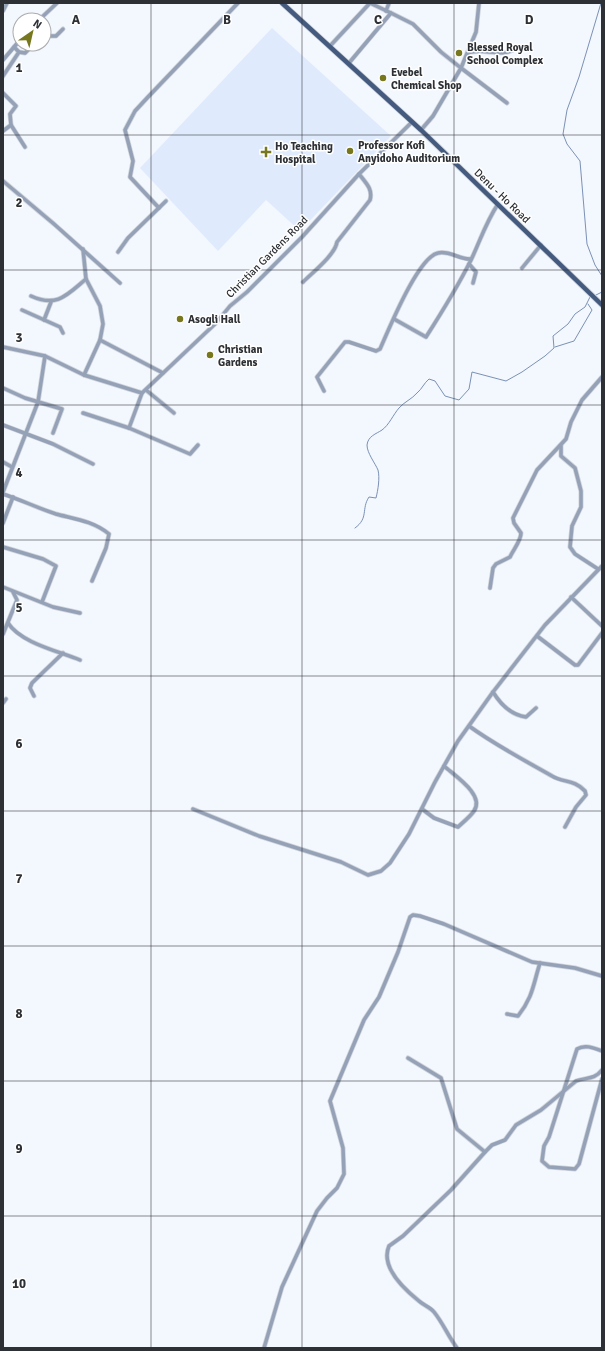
<svg xmlns="http://www.w3.org/2000/svg" width="605" height="1351" font-family="Signika,sans-serif">
<style>
.built{fill:#dfebfd}
.lines{fill:none;stroke-linecap:round;stroke-linejoin:round}
.stream{stroke:#7b91b5;stroke-width:1}
.minor-casing{stroke:#cfd3da;stroke-width:5}
.major-casing{stroke:#cfd3da;stroke-width:6}
.minor{stroke:#94a1b7;stroke-width:3.5}
.major{stroke:#445b7f;stroke-width:4.5}
.grid{fill:none;stroke:#2d3034;stroke-width:1;stroke-opacity:0.55}
.poi-dot{fill:#77771e;stroke:#fff;stroke-width:1.5}
.labels{text-anchor:middle;dominant-baseline:central;stroke-width:3;stroke-linejoin:round;paint-order:stroke}
.poi-label{font-size:11px;font-weight:bold;fill:#2d3034;stroke:#fff;text-anchor:start}
.street-label{font-size:11px;fill:#2d3034;stroke:#fff}
.grid-label{font-size:13px;text-anchor:middle;font-weight:bold;fill:#2d3034;stroke:#fff;stroke-width:3;stroke-linejoin:round;paint-order:stroke}
</style>
<rect width="100%" height="100%" fill="#f3f7fe"/>
<polygon class="built" points="272,28 391,136 300,231 266,200 218,251 140,168"/>
<g class="lines">
<g class="stream">
<polyline points="601,3 579,77 567,110 563,134 567,144 580,161 587,244 595,265 602,276"/>
<polyline points="596,295 602,292"/>
<polyline points="555,347 574,341 592,310 588,304"/>
<path d="M 355,528 C 369,518 361,509 369,497 L 376,498 C 378,490 380,478 378,470 C 375,463 367,453 367,445 C 368,436 376,434 382,430 C 389,425 393,415 399,408 C 404,402 412,399 417,393 C 422,389 424,383 429,379 L 435,381 L 445,396 L 459,400 L 469,389 L 472,372 L 506,381 L 522,372 L 545,356 L 554,348 L 553,336 L 568,324 L 575,314 L 585,307 L 590,297"/>
</g>
<defs>
<g id="minor">
<polyline points="370,3 391,13"/>
<polyline points="479,3 476,32 461,68 507,103"/>
<polyline points="3,11 7,3"/>
<polyline points="386,11 389,3"/>
<polyline points="39,20 57,3"/>
<polyline points="44,36 56,36 63,29"/>
<polyline points="330,46 370,3"/>
<polyline points="14,47 19,52 25,53 34,44"/>
<path d="M 468,53 C 482,47 501,58 515,49"/>
<polyline points="3,60 20,40"/>
<polyline points="349,63 391,13 413,24 441,52 461,68 433,116 421,130"/>
<polyline points="3,76 19,52"/>
<polyline points="3,93 16,106 10,114 11,125 3,131"/>
<polyline points="11,125 25,147"/>
<polyline points="3,181 54,224 120,283"/>
<polyline points="159,208 130,177 133,161 125,130 135,111 148,97 238,3"/>
<polyline points="83,249 86,279 100,306 103,324 100,340 84,375"/>
<polyline points="118,252 128,238 166,201"/>
<polyline points="469,264 476,272 473,283"/>
<polyline points="522,268 541,245"/>
<path d="M 303,282 C 312,273 335,255 337,242 L 370,200 C 373,189 366,183 359,174"/>
<path d="M 31,296 C 57,308 67,295 86,279"/>
<polyline points="22,310 60,327 63,333"/>
<path d="M 394,319 L 426,337 C 442,312 458,286 471,260 C 480,241 486,222 498,204"/>
<polyline points="44,320 51,302"/>
<polyline points="100,340 163,373"/>
<polyline points="3,347 45,356 84,375 142,393"/>
<polyline points="3,388 25,398 62,409 53,433"/>
<polyline points="146,390 174,413"/>
<path d="M 324,391 L 317,377 L 345,342 L 349,342 L 376,351 L 380,349 C 389,329 418,257 438,253 C 449,250 460,260 471,259"/>
<polyline points="83,413 129,428 190,454 198,445"/>
<polyline points="3,425 53,444 93,464"/>
<polyline points="129,428 142,393 216,323 230,306 247,292 302,237 359,174 412,122"/>
<polyline points="561,446 561,456 575,468 581,491 581,507 572,526 570,547 575,554 598,569"/>
<polyline points="3,462 12,467"/>
<polyline points="3,492 38,402 45,356"/>
<path d="M 3,494 C 21,500 38,508 56,514 C 75,519 93,521 109,534 L 106,548 L 92,581"/>
<polyline points="3,523 13,497"/>
<polyline points="3,547 43,559 56,566 42,602"/>
<polyline points="3,587 53,607 80,613"/>
<path d="M 490,588 L 493,568 L 496,564 L 510,557 C 513,550 521,541 521,533 L 514,523 L 513,518 L 537,470 L 566,439 L 571,422 L 582,400 L 602,377"/>
<polyline points="571,597 602,626"/>
<path d="M 8,623 C 21,643 58,651 80,660"/>
<polyline points="3,634 17,600 13,592"/>
<polyline points="537,636 575,665 578,665 602,633"/>
<path d="M 493,692 C 501,705 511,715 526,717 L 536,708"/>
<polyline points="34,696 30,688 32,683 63,653"/>
<polyline points="3,703 6,699"/>
<path d="M 469,726 C 495,745 524,760 552,776 C 563,783 574,779 585,791 L 586,795 L 576,807 L 565,827"/>
<polyline points="193,809 259,836 341,862 368,875 381,871 390,863 409,834 435,782 458,741 493,692 545,625 602,566"/>
<path d="M 422,809 L 434,818 L 458,827 C 463,822 470,817 474,811 C 485,795 455,776 444,766"/>
<path d="M 507,1014 L 518,1016 C 533,997 533,985 540,963"/>
<path d="M 602,1051 C 594,1048 585,1044 577,1049 L 549,1137 L 544,1146 L 542,1161 L 549,1167 L 575,1169 L 579,1164 L 602,1079"/>
<polyline points="408,1058 441,1078 457,1129 485,1152"/>
<polyline points="264,1348 282,1287 317,1211 327,1198 337,1188 344,1174 343,1148 330,1101 364,1020 379,997 398,952 410,917 413,915 420,916 444,924 532,962 575,968 602,976"/>
<path d="M 457,1348 C 448,1336 443,1323 434,1312 C 430,1307 423,1305 419,1301 C 404,1289 380,1267 389,1246 L 403,1236 L 451,1190 L 485,1152 L 492,1145 L 505,1140 L 516,1125 L 541,1110 L 576,1081 C 587,1077 594,1080 602,1070"/>
</g>
<polyline id="major" points="282,3 421,130 602,305"/>
</defs>
<use href="#minor" class="minor-casing"/>
<use href="#major" class="major-casing"/>
<use href="#minor" class="minor"/>
<use href="#major" class="major"/>
</g>
<path class="grid" d="M 151,3 L 151,1348M 302,3 L 302,1348M 454,3 L 454,1348M 3,135 L 602,135M 3,270 L 602,270M 3,405 L 602,405M 3,540 L 602,540M 3,676 L 602,676M 3,811 L 602,811M 3,946 L 602,946M 3,1081 L 602,1081M 3,1216 L 602,1216"/>
<g class="poi-dot">
<circle cx="459" cy="53" r="4"/>
<circle cx="383" cy="78" r="4"/>
<circle cx="350" cy="151" r="4"/>
<path d="M264 146h4v4h4v4h-4v4h-4v-4h-4v-4h4z"/>
<circle cx="180" cy="319" r="4"/>
<circle cx="210" cy="355" r="4"/>
</g>
<g class="labels">
<g class="poi-label">
<text x="467" y="47">Blessed Royal<tspan x="467" dy="13">School Complex</tspan></text>
<text x="391" y="72">Evebel<tspan x="391" dy="13">Chemical Shop</tspan></text>
<text x="358" y="145">Professor Kofi<tspan x="358" dy="13">Anyidoho Auditorium</tspan></text>
<text x="275" y="146">Ho Teaching<tspan x="275" dy="13">Hospital</tspan></text>
<text x="188" y="319">Asogli Hall</text>
<text x="218" y="349">Christian<tspan x="218" dy="13">Gardens</tspan></text>
</g>
<g class="street-label">
<text transform="translate(502 196) rotate(44)">Denu - Ho Road</text>
<text transform="translate(267 257) rotate(-45)">Christian Gardens Road</text>
</g>
</g>
<g class="grid-label">
<text x="76" y="24">A</text>
<text x="227" y="24">B</text>
<text x="378" y="24">C</text>
<text x="529" y="24">D</text>
<text x="19" y="72">1</text>
<text x="19" y="207">2</text>
<text x="19" y="342">3</text>
<text x="19" y="477">4</text>
<text x="19" y="612">5</text>
<text x="19" y="748">6</text>
<text x="19" y="883">7</text>
<text x="19" y="1018">8</text>
<text x="19" y="1153">9</text>
<text x="19" y="1288">10</text>
</g>
<rect width="605" height="1351" fill="none" stroke="#2d3034" stroke-width="8"/>
<g transform="translate(32 32) rotate(34)"><circle r="19" fill="#ffffff" stroke="#abacae"/>
<path d="M0-3L7 15L0 10L-7 15Z" fill="#77771e"/>
<text y="-6" font-size="11" font-weight="bold" text-anchor="middle" fill="#2d3034">N</text>
</g>
</svg>
